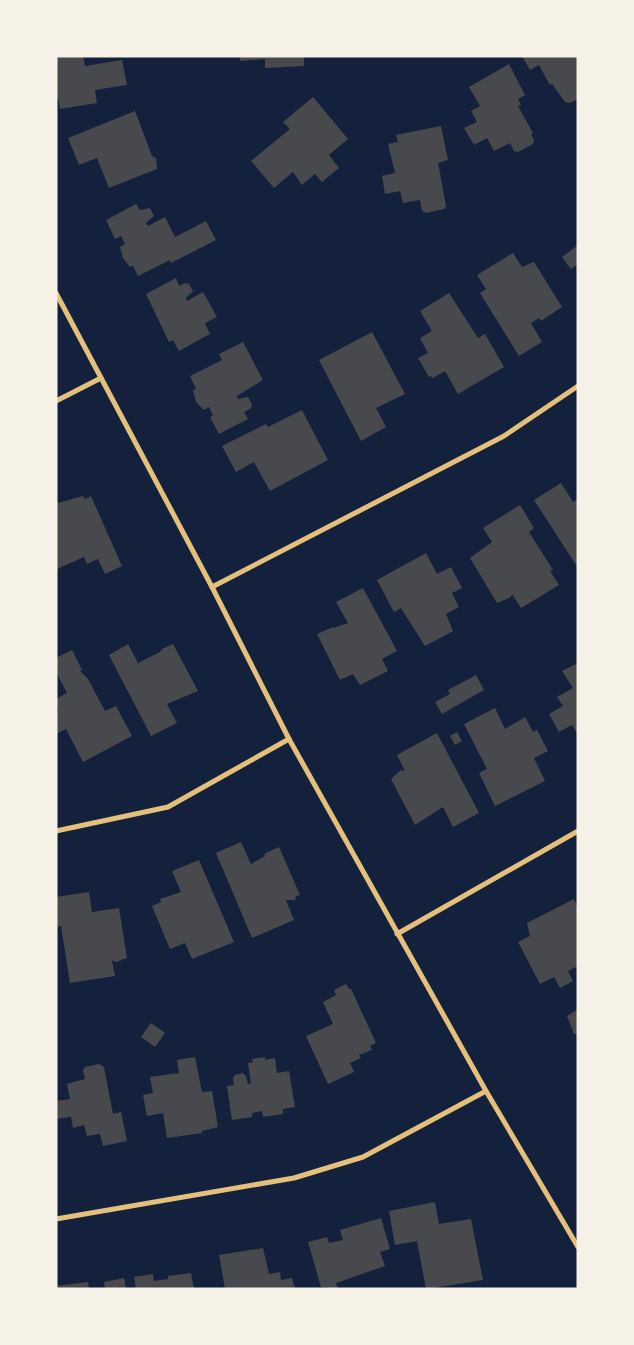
<svg xmlns="http://www.w3.org/2000/svg" width="634" height="1345" font-family="Lora,serif">
<style>
.building{fill:#48494c}
.lines{fill:none;stroke-linecap:round;stroke-linejoin:round}
.minor{stroke:#e5c07b;stroke-width:5}
</style>
<rect width="100%" height="100%" fill="#14213d"/>
<g class="building">
<polygon points="56,56 83,56 85,66 122,60 127,85 95,90 97,103 60,109 58,97 56,98"/>
<polygon points="240,56 304,56 304,66 265,68 265,59 240,61"/>
<polygon points="522,56 578,56 578,99 570,103 565,102 552,84 550,85 539,65 530,70"/>
<polygon points="509,64 525,95 518,99 521,105 518,106 533,133 531,134 534,140 533,144 518,152 514,151 510,143 494,151 487,138 474,145 464,128 477,122 471,111 480,106 469,87"/>
<polygon points="313,97 348,139 329,155 339,168 322,182 315,174 302,185 293,172 274,188 251,161 290,129 283,122"/>
<polygon points="135,111 152,156 156,158 157,169 109,188 97,158 79,165 68,138"/>
<polygon points="441,126 448,160 438,163 446,206 444,209 426,213 422,211 420,200 403,203 400,191 385,194 382,176 395,173 388,144 398,142 396,135"/>
<polygon points="136,204 140,210 150,208 154,216 146,223 148,226 165,217 175,237 206,221 216,240 171,263 170,260 138,276 133,266 130,267 123,258 120,247 125,244 121,236 115,239 106,220"/>
<polygon points="578,245 578,264 571,269 562,257"/>
<polygon points="513,253 522,267 534,262 562,307 541,321 539,318 531,323 542,342 519,356 480,293 486,289 477,275"/>
<polygon points="176,278 179,286 185,283 189,284 193,291 186,298 187,301 203,292 217,317 205,323 210,334 179,351 173,340 169,342 146,294"/>
<polygon points="449,293 478,338 485,334 504,367 458,394 445,371 433,378 431,376 429,377 418,358 428,353 420,338 432,331 420,311"/>
<polygon points="372,332 405,394 376,408 386,427 361,441 319,360"/>
<polygon points="243,342 263,380 237,396 238,399 248,397 252,405 250,409 244,412 248,419 219,434 210,417 213,416 209,407 204,410 196,402 193,390 196,389 190,376 222,360 219,354"/>
<polygon points="302,410 328,460 270,491 254,462 236,472 222,446 266,424 268,427"/>
<polygon points="561,483 573,502 578,499 578,568 534,500"/>
<polygon points="83,496 85,499 91,496 122,566 105,574 98,559 87,564 84,557 57,569 56,567 56,498 58,503"/>
<polygon points="520,505 534,528 529,532 553,570 550,571 559,585 521,608 512,594 511,597 497,603 470,558 492,542 483,528"/>
<polygon points="426,553 437,574 451,567 462,588 452,593 459,607 446,614 453,631 425,646 401,608 394,612 377,580"/>
<polygon points="363,588 397,651 382,659 388,671 360,685 353,674 340,680 317,634 333,627 333,628 348,623 336,602"/>
<polygon points="128,644 138,663 160,652 162,649 173,644 198,691 167,704 177,723 151,736 109,655"/>
<polygon points="72,650 82,670 80,671 88,679 105,711 116,706 132,736 83,762 66,729 56,734 56,712 58,711 56,699 67,693 56,672 56,658"/>
<polygon points="578,663 578,735 572,725 559,732 549,714 563,706 557,697 573,688 562,671"/>
<polygon points="476,675 484,690 442,714 435,702 450,694 448,690"/>
<polygon points="495,708 505,729 525,717 533,732 537,730 548,751 534,758 545,781 495,806 479,773 487,769 464,724"/>
<polygon points="457,732 462,741 455,745 450,736"/>
<polygon points="437,733 479,813 453,827 443,807 415,825 391,779 401,770 405,771 397,755"/>
<polygon points="241,842 251,864 265,856 264,854 279,847 300,895 296,896 295,900 286,900 294,920 252,938 216,853"/>
<polygon points="199,860 234,942 192,959 185,943 170,949 152,906 161,902 160,899 181,892 172,871"/>
<polygon points="89,892 92,912 119,908 127,958 116,962 112,960 115,976 70,983 61,926 56,927 56,897"/>
<polygon points="574,899 578,908 578,966 568,971 573,981 560,988 554,977 540,984 518,942 530,936 527,923"/>
<polygon points="346,984 349,989 351,989 376,1043 370,1046 372,1050 359,1055 361,1058 350,1063 354,1072 328,1084 306,1036 333,1024 323,1002 336,995 334,990"/>
<polygon points="578,1009 578,1034 574,1034 567,1016"/>
<polygon points="151,1023 165,1033 155,1047 141,1037"/>
<polygon points="195,1057 202,1092 212,1091 218,1127 202,1131 202,1133 167,1138 163,1113 147,1116 143,1095 153,1093 150,1077 179,1073 177,1060"/>
<polygon points="265,1057 265,1060 275,1058 277,1073 289,1071 295,1107 283,1109 283,1114 263,1117 262,1111 252,1113 252,1117 232,1120 227,1086 234,1085 233,1078 235,1075 243,1073 246,1076 248,1084 251,1083 248,1063 253,1062 252,1059"/>
<polygon points="99,1064 104,1067 113,1114 121,1112 127,1141 103,1146 100,1134 87,1136 84,1125 73,1128 71,1117 56,1119 56,1101 70,1099 67,1084 85,1079 83,1070 85,1067"/>
<polygon points="435,1202 439,1224 471,1219 483,1280 426,1289 417,1241 395,1245 389,1211"/>
<polygon points="381,1218 390,1249 380,1252 385,1266 336,1283 338,1289 321,1287 308,1242 327,1237 329,1243 343,1240 340,1230"/>
<polygon points="263,1248 269,1274 280,1272 281,1280 292,1278 295,1289 225,1289 219,1255"/>
<polygon points="191,1273 194,1289 136,1289 134,1277 153,1274 154,1281 168,1279 168,1276"/>
<polygon points="124,1278 126,1289 105,1289 104,1282"/>
<polygon points="88,1282 89,1289 56,1289 56,1286"/>
</g>
<g class="lines">
<g class="minor">
<polyline points="56,293 212,587 289,739 486,1091 578,1247"/>
<polyline points="56,401 101,378"/>
<polyline points="212,587 504,436 578,386"/>
<polyline points="56,831 168,807 289,739"/>
<polyline points="397,934 578,831"/>
<polyline points="56,1219 294,1178 363,1157 486,1091"/>
</g>
</g>
<rect width="634" height="1345" fill="none" stroke="#f6f1e7" stroke-width="115"/>
</svg>
